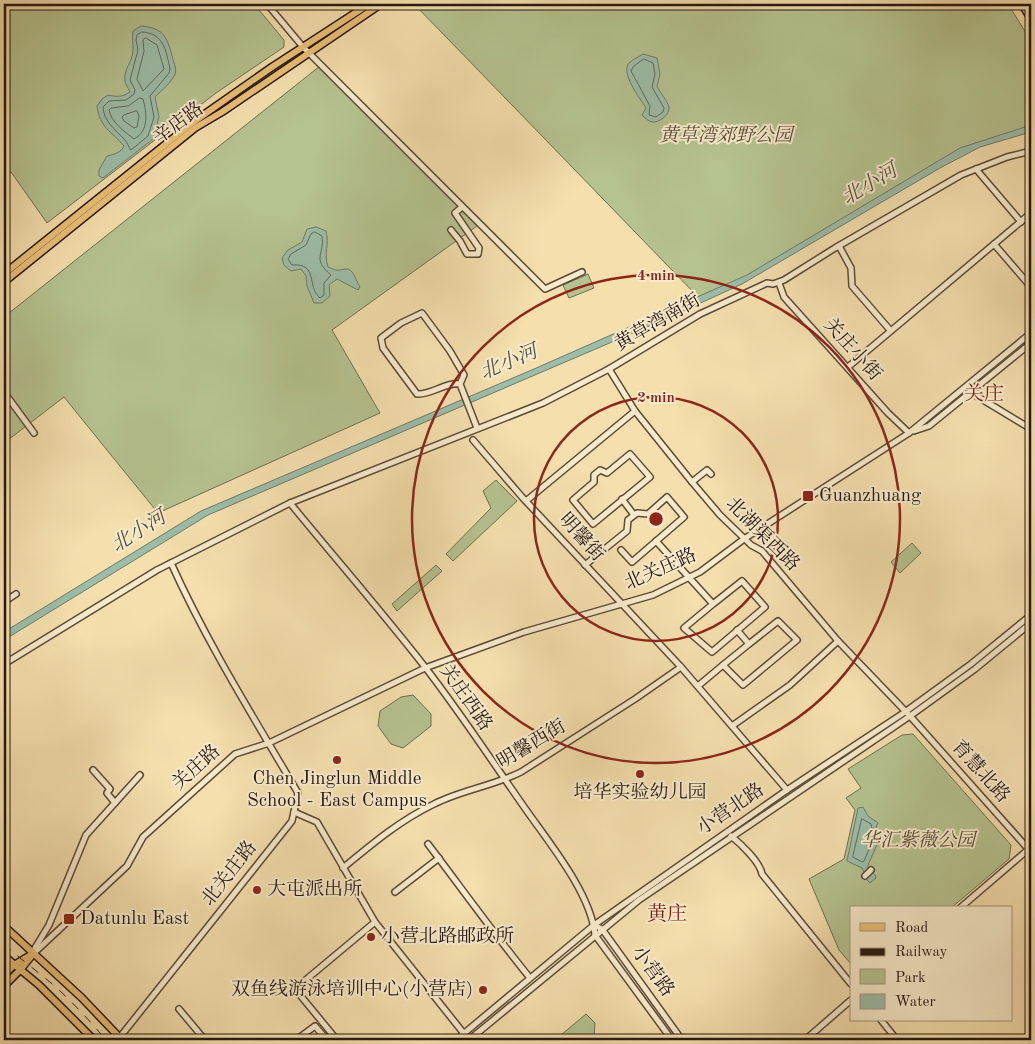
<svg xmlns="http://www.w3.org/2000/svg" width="1035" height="1044" font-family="'Old Standard TT','Noto Serif SC',serif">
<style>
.green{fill:#b5c38f;stroke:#6e6e51}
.water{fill:#9cbda8;stroke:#6d7b6c}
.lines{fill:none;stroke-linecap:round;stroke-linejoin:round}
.shore{stroke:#616a5e;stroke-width:1}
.minor-casing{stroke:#5a4a3a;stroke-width:8}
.major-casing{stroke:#261813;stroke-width:9}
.minor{stroke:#f8eaca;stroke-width:5}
.major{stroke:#eac076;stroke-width:6}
.rail{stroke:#261813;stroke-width:1;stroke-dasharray:9 9;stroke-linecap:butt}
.ring{fill:none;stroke:#8f2418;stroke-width:2.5}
.poi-dot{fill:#8f2418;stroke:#f8eaca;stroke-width:2}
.labels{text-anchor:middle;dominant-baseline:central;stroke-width:4;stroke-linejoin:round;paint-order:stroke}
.street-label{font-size:19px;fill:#261813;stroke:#f8eaca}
.park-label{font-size:19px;font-style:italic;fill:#514b38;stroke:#f8eaca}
.poi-label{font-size:19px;fill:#261813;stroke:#f8eaca;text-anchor:start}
.water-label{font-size:20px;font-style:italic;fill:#4f5247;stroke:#f8eaca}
.neighbourhood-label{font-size:20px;fill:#7a1f14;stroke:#f8eaca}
.centre{fill:#8f2418;stroke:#f8eaca;stroke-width:2.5}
.ring-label{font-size:15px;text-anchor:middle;font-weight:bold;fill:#8f2418;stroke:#f8eaca;stroke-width:4;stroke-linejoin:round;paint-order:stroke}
</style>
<rect width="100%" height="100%" fill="#f4dfad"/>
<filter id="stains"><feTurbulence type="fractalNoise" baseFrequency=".004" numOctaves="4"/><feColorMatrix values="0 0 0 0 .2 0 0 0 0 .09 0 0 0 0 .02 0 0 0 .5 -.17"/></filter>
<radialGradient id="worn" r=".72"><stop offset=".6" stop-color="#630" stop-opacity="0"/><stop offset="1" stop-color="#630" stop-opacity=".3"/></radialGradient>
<g class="green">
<polygon points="4,4 254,4 284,40 284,47 216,93 47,223 11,172 4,173"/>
<polygon points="414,4 1008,4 1031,41 1031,129 976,143 735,285 701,300"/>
<polygon points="320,66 477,226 332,330 380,413 158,513 64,397 4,443 4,317"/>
<polygon points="588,274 594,288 569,298 563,285"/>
<polygon points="496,480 517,501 453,561 446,554 491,508 483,491"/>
<polygon points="912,543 921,553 900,573 891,562"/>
<polygon points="436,565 442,571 397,611 392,604"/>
<polygon points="413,695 431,714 431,726 403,748 391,744 378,726 380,711 401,697"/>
<polygon points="913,734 1011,845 1009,859 951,908 851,908 851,964 839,950 809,879 844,859 855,810 846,798 861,788 848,769 902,735"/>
<polygon points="586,1014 595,1023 594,1037 591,1040 555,1040"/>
</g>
<g class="water">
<path d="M 141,26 C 165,28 167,38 173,59 C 174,64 177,69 175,74 C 172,82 161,91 155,97 L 159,117 L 153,139 L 103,178 L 99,176 L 99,170 L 107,156 C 113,155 122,152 124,146 C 111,131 100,128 97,106 L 102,99 L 108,95 C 117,97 123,97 130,92 C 129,89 125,84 125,81 C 123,70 133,61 133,50 C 133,43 132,38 133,31 Z"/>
<path d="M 643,54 L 657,58 L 660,74 L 657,86 C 660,93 667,100 669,107 C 670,115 659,123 652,122 C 648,121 645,118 642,115 L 646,108 C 640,98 620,73 629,63 C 633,59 639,57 643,54 Z"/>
<polygon points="1031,125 1031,132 980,147 940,168 742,284 668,318 208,515 4,640 4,632 201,511 534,369 747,275 960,148"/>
<path d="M 316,227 L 326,231 C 330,245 323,252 328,267 C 328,267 335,270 336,270 C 342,271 348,266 352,272 C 355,275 357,283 360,287 L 358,290 L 337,279 L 329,285 L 330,296 L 322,303 L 314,303 L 307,286 L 306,276 L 301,269 L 291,271 L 284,265 L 282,258 L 288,250 L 302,242 L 307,229 Z"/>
<polygon points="863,807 868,816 878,823 876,827 880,838 868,865 868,868 875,875 876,878 870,883 867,880 862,868 847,861 858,808"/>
</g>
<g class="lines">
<g class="shore">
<path d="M 142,32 C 164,33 166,51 170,69 L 169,73 L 150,96 L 154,117 L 148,136 L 131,150 C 128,147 128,143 125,140 C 115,129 104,122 103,107 L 109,101 L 126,100 L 134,94 L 135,90 L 130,80 L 138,50 L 136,40 L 137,35 Z"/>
<polygon points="146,38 157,45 164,69 143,91 137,79 144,51 143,40"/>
<polygon points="644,59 653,63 655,74 652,87 664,108 663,112 656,117 649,115 650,106 631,71 633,67"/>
<path d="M 140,98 L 143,99 C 147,114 149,131 134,139 C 125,132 111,122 109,110 L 111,108 L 128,106 Z"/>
<polygon points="137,111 139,116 137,127 134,128 124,121 122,117 124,115"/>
<path d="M 315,232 L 322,236 C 325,255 311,258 331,275 L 324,283 L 324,295 L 320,298 C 306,286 319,263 292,265 L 288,259 L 291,254 L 306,245 L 311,234 Z"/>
<polygon points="862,819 871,824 874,838 864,861 862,862 853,857"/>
</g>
<defs>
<g id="minor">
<polyline points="267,4 303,47 545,289 582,272"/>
<polyline points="976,169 1021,222"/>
<polyline points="451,230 460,241 467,254 478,254 479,248 455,213 462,207"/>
<polyline points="994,244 1031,287"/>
<polyline points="839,246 851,268 852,286 890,330"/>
<polyline points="779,283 784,297 888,413 909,433"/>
<polyline points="848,367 1031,213"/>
<polyline points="609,369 635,411 692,482 720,515 751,545 762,551 838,641 910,716 1031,852"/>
<path d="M 460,384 C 445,382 432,395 417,394 L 383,348 L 381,338 L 401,323 L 422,313 L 450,351 L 464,375 L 460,384 L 477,428"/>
<polyline points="4,392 34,433"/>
<polyline points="970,392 1031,429"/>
<polyline points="914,431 929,426 1031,343"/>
<polyline points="473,440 522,497 681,667 787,790"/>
<polygon points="630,454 650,477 593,524 573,500 594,482 594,475 600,470 607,473"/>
<polyline points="692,482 707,470 711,474"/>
<polyline points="622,499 634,515"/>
<polyline points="526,501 635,411"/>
<path d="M 290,503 C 335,558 382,612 425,667 C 459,711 490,758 522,804 C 546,839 591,892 595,935"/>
<polyline points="656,541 713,604 684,628 712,652 765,607 742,581 713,604"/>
<polyline points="585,565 627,531 628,520 637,513 648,514 667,497 684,517 632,562 621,550"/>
<polyline points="4,602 16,594"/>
<polyline points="737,630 749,644 723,665 743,685 797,640 778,621 749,644"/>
<polyline points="4,664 157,570 290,503 543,403 609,369 700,314 767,283 773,284 784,280 835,248 961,175 1007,157 1031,151"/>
<polyline points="698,686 723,665"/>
<polyline points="732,726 790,685 838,641"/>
<polyline points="93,770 110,789 107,793 115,803"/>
<polyline points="294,812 317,822 375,922 469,1040"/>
<path d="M 731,836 C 741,844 760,862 762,874 L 851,984"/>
<path d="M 428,844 C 462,889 495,935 530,978"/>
<path d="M 343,868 C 372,844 399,821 434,804 C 461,790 493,786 521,772 L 635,699 L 681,667"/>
<polyline points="865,876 871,870"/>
<polyline points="395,892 439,858"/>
<polyline points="960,908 1030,848"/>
<polyline points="594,925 602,929 682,1040"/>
<polyline points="595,935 672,1040"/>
<polyline points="35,948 49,925 86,835 140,775"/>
<polyline points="33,954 127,866 143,837 235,754 269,743 425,668 524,632 653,595 700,572 744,539 909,433 1031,333"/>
<polyline points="4,968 14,965"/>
<polyline points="179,1009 205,1040"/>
<polyline points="881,1020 897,1040"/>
<path d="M 120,1037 L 292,821 L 298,793 C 254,718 207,643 171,563"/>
<polyline points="296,1040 315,1026 327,1040"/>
<polyline points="337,1040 300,995 297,989 302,983 375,922"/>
<polyline points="456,1040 594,925 787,790 905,712 971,664 1031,615"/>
<polyline points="469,1040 639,900 910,716 975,669 1031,623"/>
<polyline points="805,1040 851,1000"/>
</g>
<g id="major">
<polyline points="1022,4 1031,19"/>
<polyline points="4,274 192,123 272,67 369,4"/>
<polyline points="4,282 195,128 222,112 381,4"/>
<polyline points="4,926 82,998 122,1040"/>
<polyline points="4,956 39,985 94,1040"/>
<polyline points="4,975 14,965 29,956"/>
<polyline points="4,986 20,970 33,954"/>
</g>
</defs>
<use href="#minor" class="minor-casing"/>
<use href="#major" class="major-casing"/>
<use href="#minor" class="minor"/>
<use href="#major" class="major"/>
<path class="rail" d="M 4,944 C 21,960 40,973 58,989 C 75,1005 91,1022 106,1040"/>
</g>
<g class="ring">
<circle cx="656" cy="519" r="122"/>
<circle cx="656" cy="519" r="244"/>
</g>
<g class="poi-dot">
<rect x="802" y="490" width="12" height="12" rx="2.5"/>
<circle cx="337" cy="760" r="5"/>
<circle cx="640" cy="774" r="5"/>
<circle cx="257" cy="890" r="5"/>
<rect x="63" y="913" width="12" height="12" rx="2.5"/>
<circle cx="371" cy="937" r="5"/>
<circle cx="483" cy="990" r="5"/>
</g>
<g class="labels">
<g class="street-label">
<text transform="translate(179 124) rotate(-36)">辛店路</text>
<text transform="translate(658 323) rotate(-30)">黄草湾南街</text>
<text transform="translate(852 350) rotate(48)">关庄小街</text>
<text transform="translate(762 535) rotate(45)">北湖渠西路</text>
<text transform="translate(581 538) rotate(48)">明馨街</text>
<text transform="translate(661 570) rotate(-24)">北关庄路</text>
<text transform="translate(465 698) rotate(55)">关庄西路</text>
<text transform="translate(532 745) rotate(-31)">明馨西街</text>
<text transform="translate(197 768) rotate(-42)">关庄路</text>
<text transform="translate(980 772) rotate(48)">育慧北路</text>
<text transform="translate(731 810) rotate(-34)">小营北路</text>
<text transform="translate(230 874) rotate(-52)">北关庄路</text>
<text transform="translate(652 972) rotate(54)">小营路</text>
</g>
<g class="park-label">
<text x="726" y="136">黄草湾郊野公园</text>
<text x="918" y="841">华汇紫薇公园</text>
</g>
<g class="poi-label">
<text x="819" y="496">Guanzhuang</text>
<text x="337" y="779" text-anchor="middle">Chen Jinglun Middle<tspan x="337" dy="22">School - East Campus</tspan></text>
<text x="640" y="793" text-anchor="middle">培华实验幼儿园</text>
<text x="267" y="890">大屯派出所</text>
<text x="80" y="919">Datunlu East</text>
<text x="381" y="937">小营北路邮政所</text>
<text x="473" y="990" text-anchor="end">双鱼线游泳培训中心(小营店)</text>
</g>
<g class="water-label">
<text transform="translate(870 185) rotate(-31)">北小河</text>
<text transform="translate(509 363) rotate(-23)">北小河</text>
<text transform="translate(139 532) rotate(-32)">北小河</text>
</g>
<g class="neighbourhood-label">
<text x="984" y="395">关庄</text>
<text x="667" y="915">黄庄</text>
</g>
</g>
<circle cx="656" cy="519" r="8" class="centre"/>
<g class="ring-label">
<text x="656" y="280">4 min</text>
<text x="656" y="402">2 min</text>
</g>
<rect width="1035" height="1044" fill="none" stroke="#f4dfad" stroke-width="20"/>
<rect x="5" y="5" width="1025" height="1034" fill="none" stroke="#261813" stroke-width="2.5"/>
<rect x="10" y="10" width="1015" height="1024" fill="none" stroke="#261813"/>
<rect x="850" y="906" width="162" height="115" fill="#f8eaca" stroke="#a49681"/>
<rect x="860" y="923" width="25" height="8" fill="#eac076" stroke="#a49681"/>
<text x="895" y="932" font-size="15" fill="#261813">Road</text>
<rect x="860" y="948" width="25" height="8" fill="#261813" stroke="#a49681"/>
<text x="895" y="956" font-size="15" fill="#261813">Railway</text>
<rect x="860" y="969" width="25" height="15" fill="#b5c38f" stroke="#a49681"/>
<text x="895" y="982" font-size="15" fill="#261813">Park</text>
<rect x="860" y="994" width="25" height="15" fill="#9cbda8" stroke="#a49681"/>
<text x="895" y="1006" font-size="15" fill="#261813">Water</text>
<rect width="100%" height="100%" filter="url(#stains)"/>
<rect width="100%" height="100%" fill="url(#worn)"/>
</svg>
